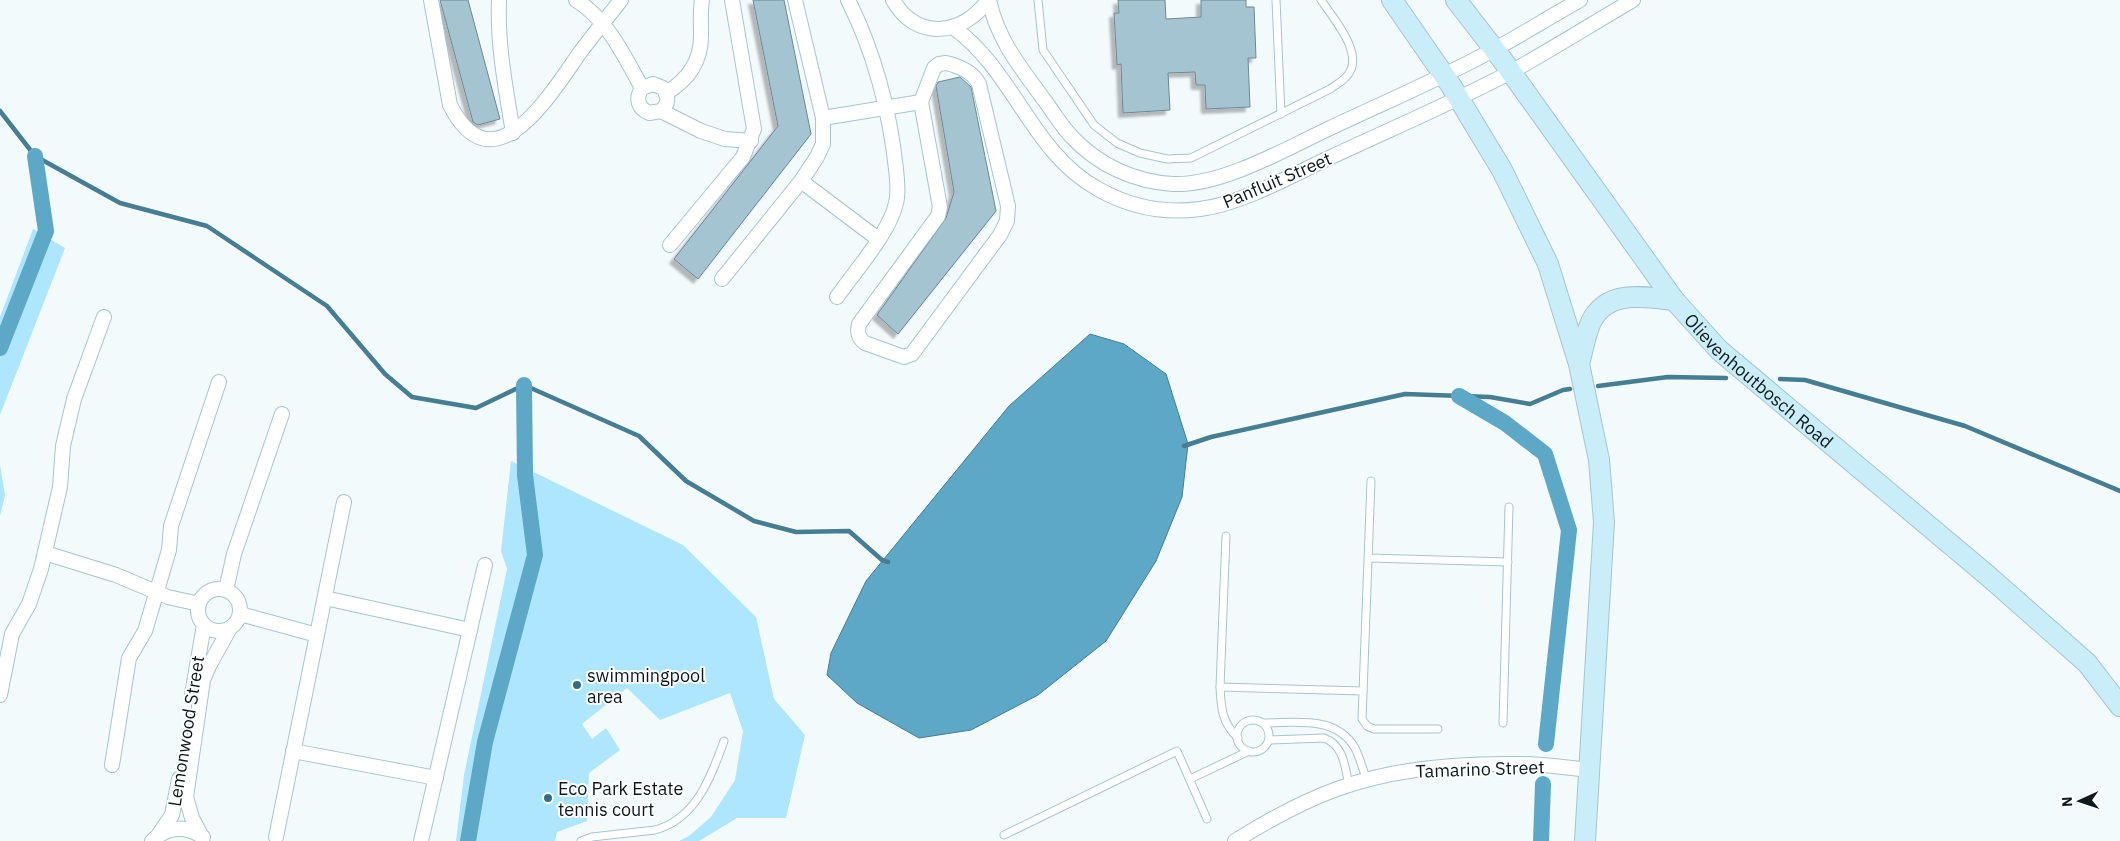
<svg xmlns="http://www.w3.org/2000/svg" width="2120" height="841" font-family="'IBM Plex Sans',sans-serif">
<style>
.green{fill:#ade6fe}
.water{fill:#5da8c6;stroke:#457d93}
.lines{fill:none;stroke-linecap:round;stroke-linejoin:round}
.stream{stroke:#457d93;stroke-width:4.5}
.canal{stroke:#5da8c6;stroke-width:16}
.building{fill:#a5c4d1;stroke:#6b8894;filter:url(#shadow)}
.service-casing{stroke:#a6c4d1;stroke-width:9}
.minor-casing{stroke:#a6c4d1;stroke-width:16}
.secondary-casing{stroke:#a6c4d1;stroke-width:22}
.service{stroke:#fff;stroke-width:7}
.minor{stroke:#fff;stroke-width:14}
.secondary{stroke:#caedfa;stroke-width:20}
.poi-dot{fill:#316d84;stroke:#fff;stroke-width:2}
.labels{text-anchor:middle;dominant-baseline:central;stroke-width:4;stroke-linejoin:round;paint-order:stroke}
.street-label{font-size:18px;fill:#0c181c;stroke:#fff}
.poi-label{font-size:18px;fill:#0c181c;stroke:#fff;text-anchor:start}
</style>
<defs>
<filter id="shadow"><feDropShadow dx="-4.5" dy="4.5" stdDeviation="1" flood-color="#0004"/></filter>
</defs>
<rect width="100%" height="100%" fill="#f3fafc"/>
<g class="green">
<polygon points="33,229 65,248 0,415 0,317"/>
<polygon points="511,461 683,545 756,617 774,699 805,735 786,818 737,818 699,841 679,841 689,836 711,817 735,780 743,731 730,693 660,720 627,688 582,724 592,739 606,728 620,750 589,773 587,821 557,832 555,841 456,841 464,775 507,569 501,551"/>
<polygon points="0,465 5,495 0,516"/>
</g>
<polygon class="water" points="1090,334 1124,344 1166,374 1188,444 1182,497 1156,561 1106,641 1038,695 971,730 919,738 857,703 827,675 831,653 866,581 1009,406"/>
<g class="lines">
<g class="stream">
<polyline points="0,111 35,156 120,203 207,226 327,306 385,374 412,397 476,408 524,385 639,436 686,481 754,521 796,532 849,531 882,560 888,562"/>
<polyline points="1780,379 1805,380 1965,426 2120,491"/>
<polyline points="1598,386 1668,377 1726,378"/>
<polyline points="1184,446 1211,437 1405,394 1490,397 1530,404 1563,390 1570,389"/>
</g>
<g class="canal">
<polyline points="0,348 46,231 35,156"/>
<polyline points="1459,396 1505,423 1545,454 1569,530 1546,744"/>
<polyline points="468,841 485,742 535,555 525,475 524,385"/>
<polyline points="1541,841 1543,784"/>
</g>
</g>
<g class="building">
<polygon points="440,0 468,0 500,119 478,125 473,122"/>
<polygon points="753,0 784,0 811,134 698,279 674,259 778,126"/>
<polygon points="1118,0 1165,0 1166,19 1201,17 1201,0 1246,0 1246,7 1254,7 1256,58 1248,58 1250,107 1206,109 1205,85 1196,85 1195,72 1168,73 1170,110 1123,113 1121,64 1117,65 1114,13 1119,13"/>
<polygon points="960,77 971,87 996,211 898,334 877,315 946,218 954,192 936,86 938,82"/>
</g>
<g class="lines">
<defs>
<g id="service">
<path d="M 1038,0 L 1043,50 L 1094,125 L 1117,143 L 1140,153 L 1167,159 L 1191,158 L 1330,89 C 1335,85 1342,82 1346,77 C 1367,56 1333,18 1321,0"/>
<polyline points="1276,0 1281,114"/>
<polyline points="1371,481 1362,719 1367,726 1374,729 1438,729"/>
<path d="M 1226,536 L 1220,687 C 1221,708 1222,723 1238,738"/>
<polyline points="1369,558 1508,562"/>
<polyline points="1220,687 1363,691"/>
<circle cx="1253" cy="736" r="16"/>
<path d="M 1263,723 C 1295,723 1336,715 1355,748 C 1360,758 1363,770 1367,781"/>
<polyline points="1503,723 1509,507"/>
<path d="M 1269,740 L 1324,738 C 1344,745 1345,767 1349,786"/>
<polyline points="1190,779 1249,751"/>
<polyline points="1004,835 1177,751 1207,819"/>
<path d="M 581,841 L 592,837 L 655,830 C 696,819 711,777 724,741"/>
</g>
<g id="minor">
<path d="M 431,0 L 450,105 C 493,190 550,95 579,54 C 592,36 607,18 621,0"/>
<path d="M 499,0 C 497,45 506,89 513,133"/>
<path d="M 576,0 C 608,20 624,56 642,88"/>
<path d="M 893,0 C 916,41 963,36 988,0"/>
<path d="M 989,0 C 998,41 1021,68 1045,101 C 1054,113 1062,127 1072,137 C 1098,165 1135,182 1173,184 C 1221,186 1284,150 1328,129 C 1383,103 1440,79 1495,49 C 1523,34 1551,16 1580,0"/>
<path d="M 954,28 C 1014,71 1031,152 1098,189 C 1130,207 1164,214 1200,209 C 1242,204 1292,175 1331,157 C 1391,129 1452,103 1511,72 C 1552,49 1592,24 1633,0"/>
<path d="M 946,63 C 959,66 973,72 979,84 L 1008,206 L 1007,221 L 1000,235 L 912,354 L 904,357 L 865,343 C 858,338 857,332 859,324 L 938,216 L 940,207 L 921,102 L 934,68 L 939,64 Z"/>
<path d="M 666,93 C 688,80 701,62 701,36 C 701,24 700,12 702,0"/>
<path d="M 661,111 C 669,104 669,97 663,88 L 653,84 L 642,88 C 635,99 638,108 649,113 L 661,111 L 701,131 L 725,139 L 751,141"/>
<polyline points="823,118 921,102"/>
<polyline points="801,181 878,239"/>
<polyline points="670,245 743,157 754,129 732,0"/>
<polyline points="722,279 801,181 817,157 823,144 823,118 795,0"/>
<path d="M 837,297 C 855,271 890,232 896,203 C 899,192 897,180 896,169 C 890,112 874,51 848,0"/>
<polyline points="45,553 116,575 168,597 199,604"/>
<circle cx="219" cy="610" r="21"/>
<polyline points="226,590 234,554 282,414"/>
<polyline points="325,598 470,630"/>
<polyline points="240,614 317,635"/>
<polyline points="192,694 204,625"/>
<polyline points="0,695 12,634 29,604 41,569 60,487 63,446 74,399 104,317"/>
<polyline points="293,751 436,778"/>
<polyline points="112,765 129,658 145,631 169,550 171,526 219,382"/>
<polyline points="159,834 172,815 179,779"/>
<polyline points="202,837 192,818 186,797 203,680 209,666 230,628"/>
<polyline points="276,837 344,502"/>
<path d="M 152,841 C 168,826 185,825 203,837"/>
<polyline points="421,841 485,565"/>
<path d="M 1235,841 C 1267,821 1301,802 1337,789 C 1394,768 1461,763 1521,764 C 1544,764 1567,768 1590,770"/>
</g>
<g id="secondary">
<polyline points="1392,0 1450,84 1502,170 1548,264 1579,364 1599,460 1604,522 1585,841"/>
<path id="s1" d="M 1456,0 L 1501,58 L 1674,300 L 1719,350 L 1987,575 L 2087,663 L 2120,706"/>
<path d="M 1579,364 C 1583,350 1585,335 1591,322 C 1607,289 1644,297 1674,300"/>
</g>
</defs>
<use href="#service" class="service-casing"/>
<use href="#minor" class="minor-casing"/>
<use href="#secondary" class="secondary-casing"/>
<use href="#service" class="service"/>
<use href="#minor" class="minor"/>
<use href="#secondary" class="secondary"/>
</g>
<g class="poi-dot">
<circle cx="577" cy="685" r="5"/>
<circle cx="548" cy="798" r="5"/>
</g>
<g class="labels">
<g class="street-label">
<text transform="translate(1277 180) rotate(-23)">Panfluit Street</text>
<text stroke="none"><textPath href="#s1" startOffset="488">Olievenhoutbosch Road</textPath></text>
<text transform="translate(186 731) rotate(-81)">Lemonwood Street</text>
<text transform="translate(1480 769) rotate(-2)">Tamarino Street</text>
</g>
<g class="poi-label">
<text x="587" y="675">swimmingpool<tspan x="587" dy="21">area</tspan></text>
<text x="558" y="788">Eco Park Estate<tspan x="558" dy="21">tennis court</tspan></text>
</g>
</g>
<g transform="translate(2080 801) rotate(267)" stroke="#ffffff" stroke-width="4" paint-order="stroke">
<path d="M0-4L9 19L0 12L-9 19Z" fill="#0c181c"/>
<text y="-8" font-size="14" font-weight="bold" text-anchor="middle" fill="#0c181c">N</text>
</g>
</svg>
